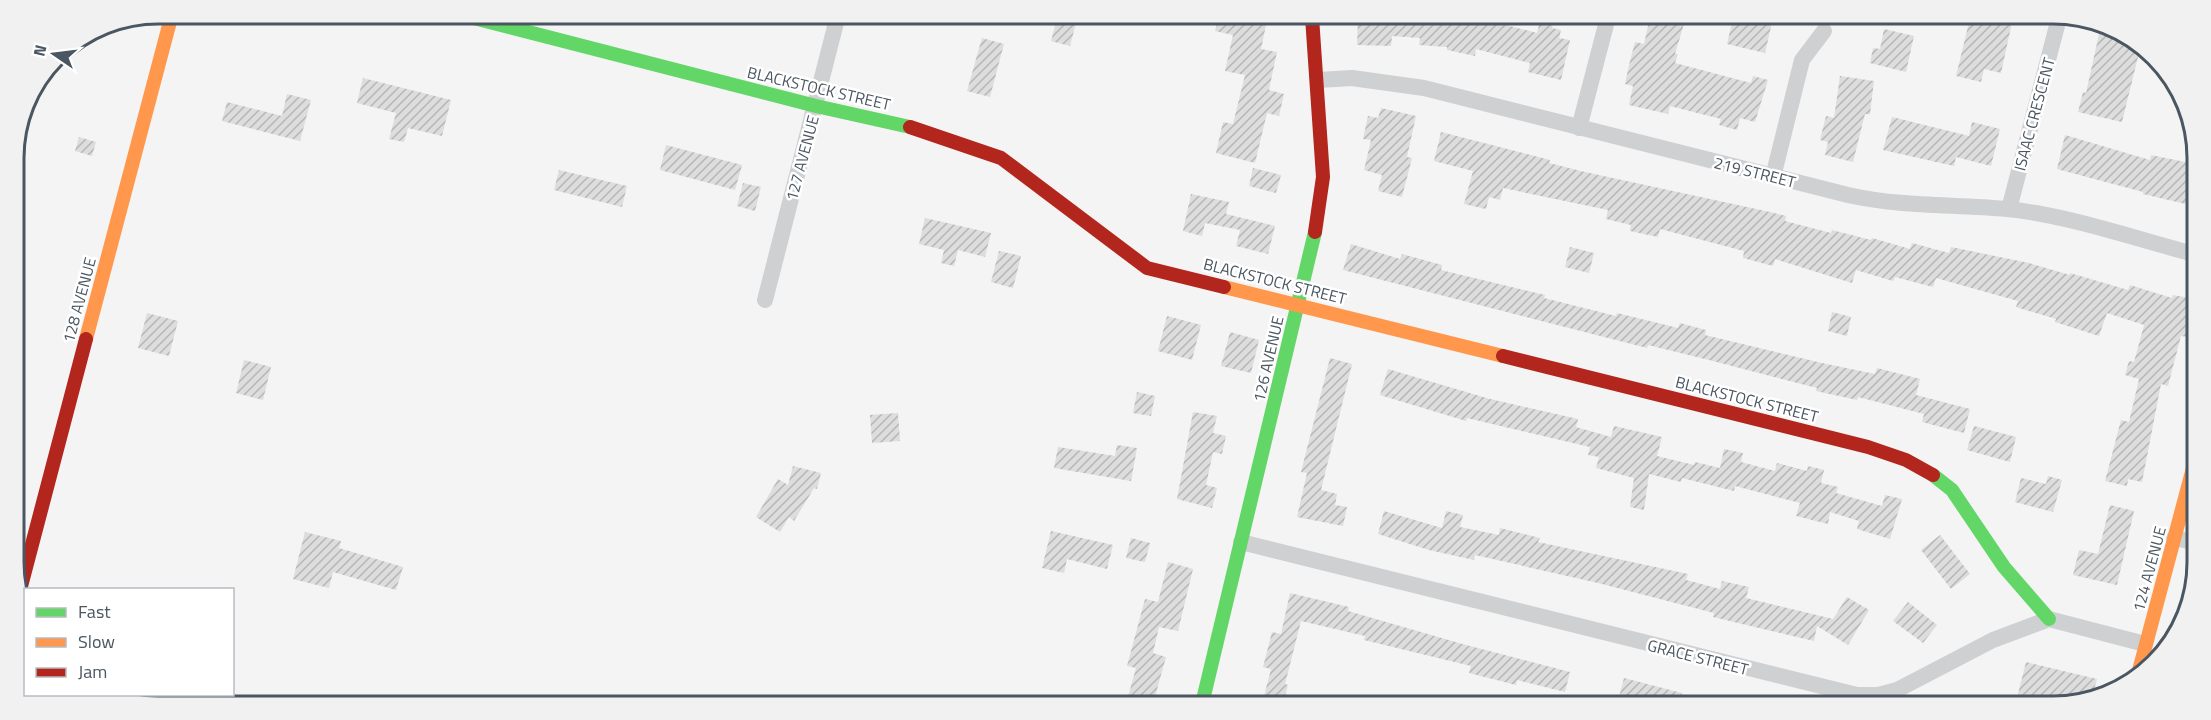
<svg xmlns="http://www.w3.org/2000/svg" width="2211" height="720" font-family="'Titillium Web',sans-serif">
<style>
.building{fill:url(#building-hatch)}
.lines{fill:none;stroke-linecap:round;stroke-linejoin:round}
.street{stroke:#ced0d2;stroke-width:16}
.fast{stroke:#63d668;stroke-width:14}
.slow{stroke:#ff974d;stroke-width:14}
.jam{stroke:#b3261e;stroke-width:14}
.labels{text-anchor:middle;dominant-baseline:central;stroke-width:5;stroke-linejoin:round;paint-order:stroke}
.street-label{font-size:16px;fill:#4a5661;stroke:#fff}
.rim{fill:none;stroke:#4a5661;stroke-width:3}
</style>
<defs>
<pattern id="building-hatch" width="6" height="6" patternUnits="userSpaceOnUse" patternTransform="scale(1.5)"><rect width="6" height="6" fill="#ddddde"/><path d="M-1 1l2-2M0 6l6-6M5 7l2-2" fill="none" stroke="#b5b6b7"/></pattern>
</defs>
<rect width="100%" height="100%" fill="#f4f4f4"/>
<g class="building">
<polygon points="1219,16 1256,16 1255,23 1266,25 1261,49 1277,52 1269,90 1284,94 1279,116 1267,113 1255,163 1216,153 1223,122 1233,124 1245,75 1225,71 1233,35 1215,31"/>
<polygon points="1358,17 1488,17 1487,20 1537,33 1541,17 1544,17 1554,19 1552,28 1561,30 1559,38 1570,40 1561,80 1528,72 1530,63 1476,49 1475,56 1447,50 1447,47 1419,45 1420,38 1392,36 1391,46 1357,45"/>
<polygon points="1650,17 1686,17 1675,54 1678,54 1675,63 1751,83 1753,76 1768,80 1755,122 1740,118 1737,130 1719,125 1721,119 1670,106 1668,114 1629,105 1633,86 1625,84 1629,65 1635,42 1644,44"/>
<polygon points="1057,18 1076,23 1070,46 1051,41"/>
<polygon points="1733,18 1773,18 1765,53 1727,44"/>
<polygon points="1970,18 2013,18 2001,73 1984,69 1981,82 1956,76"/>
<polygon points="2101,25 2140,49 2122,122 2078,112 2083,92 2086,93"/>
<polygon points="1884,29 1914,36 1906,72 1870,63 1873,48 1880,49"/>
<polygon points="982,38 1004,44 990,97 967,91"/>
<polygon points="1840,76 1874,81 1870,114 1865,114 1853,162 1825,155 1828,142 1820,140 1826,116 1834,118"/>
<polygon points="363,78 451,100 442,136 408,128 404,142 389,139 396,113 357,103"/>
<polygon points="287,94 311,100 300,141 222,121 227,102 282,116"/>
<polygon points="1381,108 1416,116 1407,157 1412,158 1402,197 1378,191 1382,175 1364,170 1371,140 1363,139 1368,116 1378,118"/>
<polygon points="1892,117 1969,136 1972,122 2000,129 1991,166 1956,157 1954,166 1883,150"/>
<polygon points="1441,132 1550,160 1549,163 1585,172 1770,212 1786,216 1785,221 1831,233 1832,230 1871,240 1872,238 1910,249 1912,243 1949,253 1951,247 2029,263 2070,275 2070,273 2128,290 2130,285 2172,298 2173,295 2194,299 2194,338 2181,336 2168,386 2161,384 2142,482 2128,479 2127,486 2105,481 2121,420 2129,422 2139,379 2125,375 2129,361 2134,362 2144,325 2107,313 2099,336 2055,322 2056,319 2016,307 2018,301 1936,278 1933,287 1895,277 1893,281 1856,270 1852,283 1775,259 1773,266 1743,258 1744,251 1660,229 1658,237 1630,231 1631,225 1606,219 1608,210 1503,188 1500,200 1489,197 1486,209 1464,204 1473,171 1434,161"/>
<polygon points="2065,135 2150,160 2151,155 2195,164 2194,206 2143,194 2143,192 2057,169"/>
<polygon points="79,137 96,142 92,156 75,151"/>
<polygon points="666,145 742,165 735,190 660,170"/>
<polygon points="1253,168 1281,175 1276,193 1249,186"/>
<polygon points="559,170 627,186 622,207 554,190"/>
<polygon points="743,183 761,187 755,211 737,206"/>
<polygon points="1191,194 1229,202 1226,214 1275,226 1268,254 1236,246 1240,230 1205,223 1202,236 1183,231"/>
<polygon points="925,218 991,233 985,257 958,250 954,266 941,263 944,250 919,244"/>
<polygon points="1351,244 1400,259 1402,254 1442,265 1441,270 1545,295 1544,298 1616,316 1617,313 1678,328 1680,323 1706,330 1705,335 1822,363 1875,374 1877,368 1920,379 1916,395 1970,409 1964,433 1922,422 1924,414 1858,397 1857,400 1816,391 1817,388 1713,361 1648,345 1647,348 1343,270"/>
<polygon points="1570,247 1594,253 1589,273 1565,267"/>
<polygon points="999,251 1021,256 1013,288 991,282"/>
<polygon points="1832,312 1851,317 1847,336 1828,331"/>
<polygon points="147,313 178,321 169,356 138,348"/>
<polygon points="1167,316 1201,325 1192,360 1158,351"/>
<polygon points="1230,332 1259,340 1251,373 1221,366"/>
<polygon points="1330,358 1352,364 1321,490 1337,494 1335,505 1347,507 1343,526 1297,517 1307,473 1301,472"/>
<polygon points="244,360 271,367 263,400 236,393"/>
<polygon points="1388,369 1490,399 1578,419 1576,427 1611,437 1614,426 1662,437 1657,456 1694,465 1695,462 1720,468 1724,449 1743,453 1741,462 1775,471 1777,463 1807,471 1808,466 1824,470 1821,483 1838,487 1836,493 1882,506 1885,495 1902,499 1890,539 1857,529 1859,521 1830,512 1828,524 1796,516 1800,503 1735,486 1734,491 1682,478 1681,482 1649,474 1644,510 1630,507 1634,478 1596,468 1599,457 1588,455 1590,447 1467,418 1466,421 1380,395"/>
<polygon points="1137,392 1155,396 1151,416 1133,413"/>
<polygon points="1193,412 1217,416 1213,433 1226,436 1222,454 1213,452 1206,485 1217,488 1212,508 1177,499"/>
<polygon points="898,413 900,441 872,443 870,415"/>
<polygon points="1974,426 2016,437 2010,462 1967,450"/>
<polygon points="1117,445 1137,448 1131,481 1054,468 1058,447 1115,456"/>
<polygon points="793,466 821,473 817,489 814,488 794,521 789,517 780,532 756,517 778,479 788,485"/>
<polygon points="2048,476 2062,480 2053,512 2015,502 2021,478 2046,484"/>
<polygon points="2110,505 2134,511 2117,585 2073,575 2079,550 2098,554"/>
<polygon points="1384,511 1442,528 1446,511 1463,515 1460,527 1499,535 1500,528 1540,538 1538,542 1688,574 1686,580 1720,589 1722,581 1749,587 1746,598 1833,619 1847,597 1869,610 1848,645 1817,626 1814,641 1713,617 1714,613 1598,583 1475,555 1474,560 1429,550 1378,534"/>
<polygon points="1051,531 1113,545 1107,569 1067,559 1064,573 1042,568"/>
<polygon points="305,532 341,541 339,548 403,567 396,590 333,572 329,588 293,579"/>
<polygon points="1940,535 1970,574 1951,589 1921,550"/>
<polygon points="1131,538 1150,543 1145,562 1126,558"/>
<polygon points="1168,562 1193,569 1178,631 1159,627 1153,653 1166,657 1153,704 1126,704 1136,668 1127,666 1145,599 1158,602"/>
<polygon points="1290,593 1349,607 1348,611 1466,645 1570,672 1565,692 1517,680 1516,685 1469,673 1471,666 1364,640 1365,636 1301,621 1285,684 1288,685 1283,704 1262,704 1271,669 1263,667 1272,632 1281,634"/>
<polygon points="1908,602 1937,625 1923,643 1893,621"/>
<polygon points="2026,662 2097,679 2093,694 2062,706 2015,706"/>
<polygon points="1624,678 1682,693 1679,705 1617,705"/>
</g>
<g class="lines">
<g class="street">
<path d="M 1318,80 L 1352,78 L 1424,88 L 1848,195 C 1901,207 1954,204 2007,209 C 2067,215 2136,239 2194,254"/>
<polyline points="1579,128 1608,17"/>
<polyline points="1773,177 1802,60 1824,31"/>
<polyline points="2009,209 2059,18"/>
<polyline points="765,300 838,15"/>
<polyline points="2174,538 2193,542"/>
<polyline points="1241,542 1857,695 1878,695 1897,690 1993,640 2049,619 2145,644"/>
</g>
<g class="fast">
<polyline points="458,14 816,106 910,127"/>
<polyline points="1933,475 1952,490 2004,567 2049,619"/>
<polyline points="1202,704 1315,232"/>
</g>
<g class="slow">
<polyline points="1224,287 1503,356"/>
<polyline points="86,339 172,14"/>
<polyline points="2137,678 2193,468"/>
</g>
<g class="jam">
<polyline points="1312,17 1323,177 1315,232"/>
<polyline points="910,127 1001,158 1147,268 1224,287"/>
<polyline points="1503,356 1868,447 1906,460 1933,475"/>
<polyline points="19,594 86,339"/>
</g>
</g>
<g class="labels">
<g class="street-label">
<text transform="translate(819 88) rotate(13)">BLACKSTOCK STREET</text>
<text transform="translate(2034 114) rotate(-75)">ISAAC CRESCENT</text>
<text transform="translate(802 158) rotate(-75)">127 AVENUE</text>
<text transform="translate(1755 172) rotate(14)">219 STREET</text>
<text transform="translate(1275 281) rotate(14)">BLACKSTOCK STREET</text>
<text transform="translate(79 300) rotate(-75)">128 AVENUE</text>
<text transform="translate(1268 359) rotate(-77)">126 AVENUE</text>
<text transform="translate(1747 399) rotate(14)">BLACKSTOCK STREET</text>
<text transform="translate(2149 569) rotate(-75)">124 AVENUE</text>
<text transform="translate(1698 657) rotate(14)">GRACE STREET</text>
</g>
</g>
<path d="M0 0H2211V720H0ZM158 24H2053A134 134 0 0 1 2187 158V562A134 134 0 0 1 2053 696H158A134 134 0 0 1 24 562V158A134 134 0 0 1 158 24Z" fill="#f1f1f2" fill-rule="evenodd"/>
<path class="rim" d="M158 24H2053A134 134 0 0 1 2187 158V562A134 134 0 0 1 2053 696H158A134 134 0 0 1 24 562V158A134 134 0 0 1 158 24Z"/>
<rect x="24" y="588" width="210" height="108" fill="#ffffff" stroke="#b7bbc0" stroke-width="1.5"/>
<rect x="36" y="608" width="30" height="9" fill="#63d668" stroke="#b7bbc0" stroke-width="1.5"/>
<text x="78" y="618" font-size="18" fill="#4a5661">Fast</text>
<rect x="36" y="638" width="30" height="9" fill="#ff974d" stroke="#b7bbc0" stroke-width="1.5"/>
<text x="78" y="648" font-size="18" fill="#4a5661">Slow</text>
<rect x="36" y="668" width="30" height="9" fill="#b3261e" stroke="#b7bbc0" stroke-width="1.5"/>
<text x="78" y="678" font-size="18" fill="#4a5661">Jam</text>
<g transform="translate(54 54) rotate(284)" stroke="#ffffff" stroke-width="4.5" paint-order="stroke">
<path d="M0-4.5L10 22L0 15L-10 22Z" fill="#4a5661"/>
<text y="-9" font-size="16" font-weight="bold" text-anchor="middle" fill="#4a5661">N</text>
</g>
</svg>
